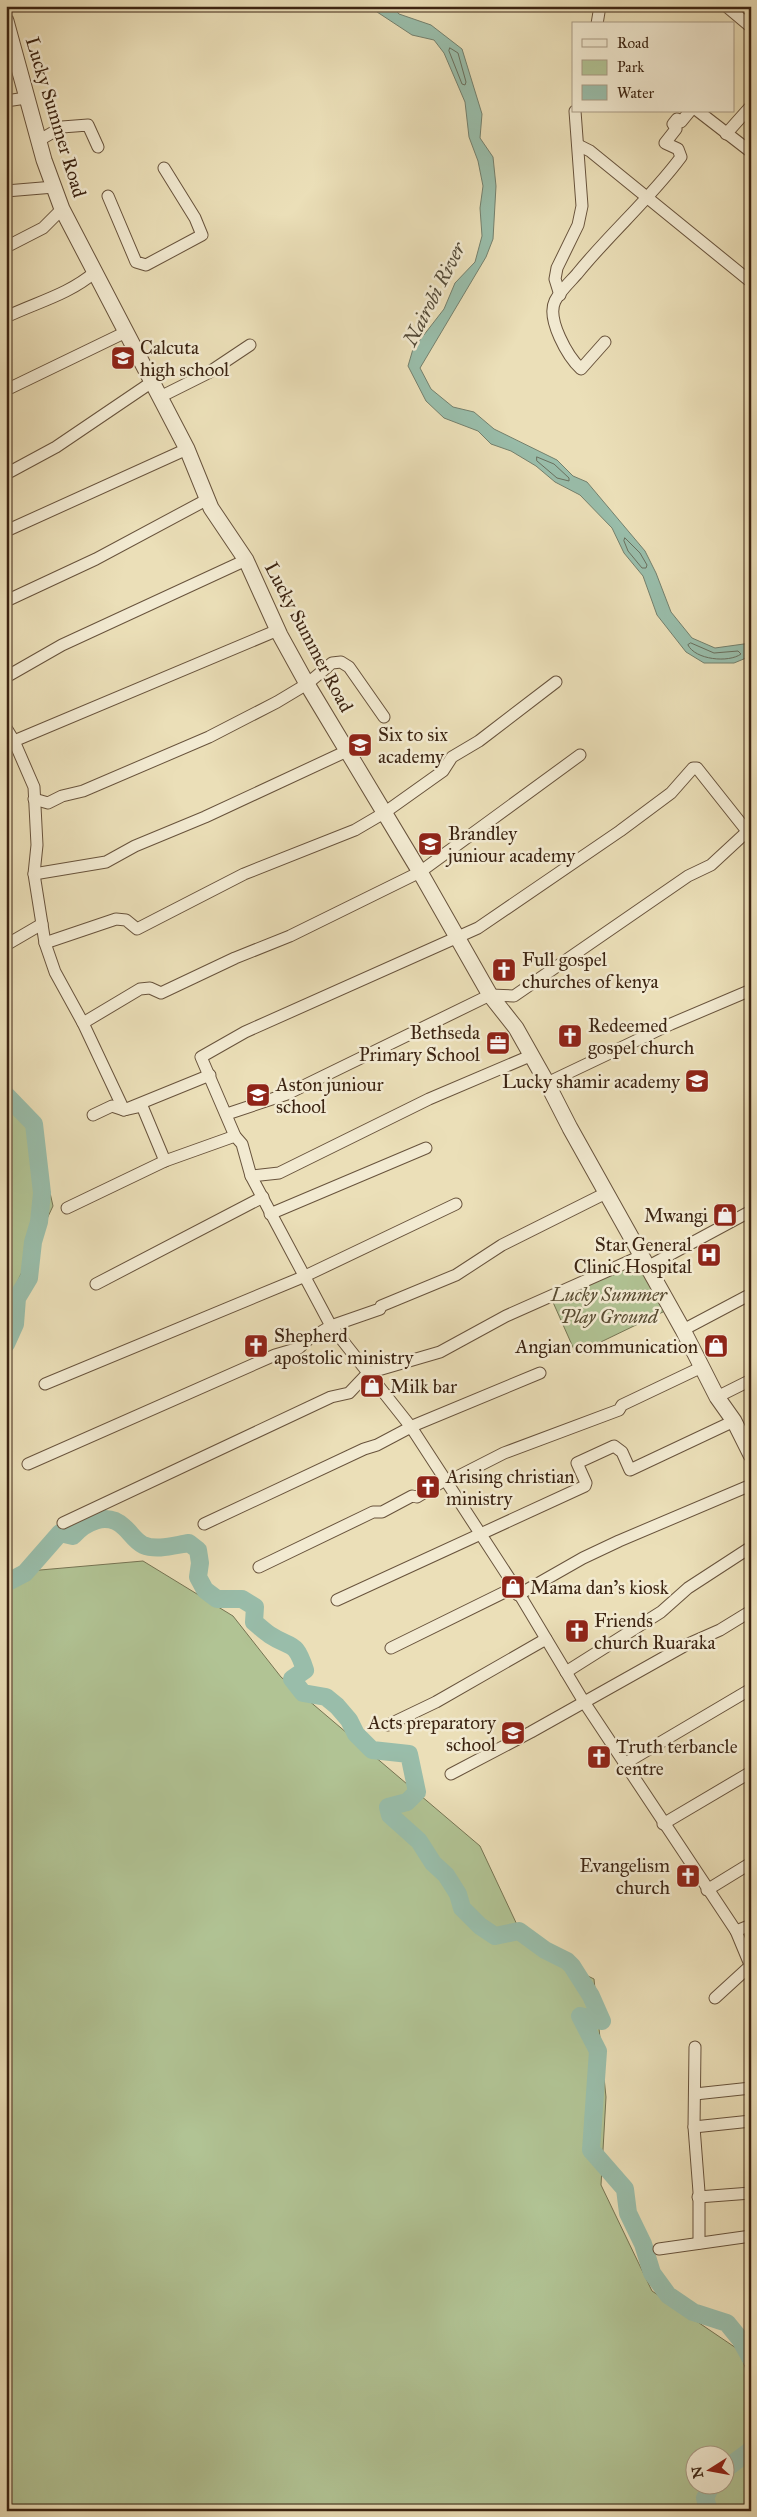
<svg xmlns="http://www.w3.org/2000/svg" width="757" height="2517" font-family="'IM FELL Great Primer',serif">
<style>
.green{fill:#b1c394;stroke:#767453;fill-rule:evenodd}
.water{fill:#99bdaa;stroke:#74806d}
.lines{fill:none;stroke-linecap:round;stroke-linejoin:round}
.shore{stroke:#6a705e;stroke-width:1}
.river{stroke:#99bdaa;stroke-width:18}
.minor-casing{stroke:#68533c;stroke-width:13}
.tertiary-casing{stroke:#68533c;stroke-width:17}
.minor{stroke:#f2ead1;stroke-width:11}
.tertiary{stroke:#f2ead1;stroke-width:15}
.labels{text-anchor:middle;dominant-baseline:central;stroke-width:5;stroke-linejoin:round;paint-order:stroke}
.street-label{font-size:19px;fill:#3c2412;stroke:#f2ead1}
.poi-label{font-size:19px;fill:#3c2412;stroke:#f2ead1;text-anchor:start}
.park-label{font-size:19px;font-style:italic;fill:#594c32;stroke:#f2ead1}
.water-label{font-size:20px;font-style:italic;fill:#534a38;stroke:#f2ead1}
</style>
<rect width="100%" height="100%" fill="#ebdfb8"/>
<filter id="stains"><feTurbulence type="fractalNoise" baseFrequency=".004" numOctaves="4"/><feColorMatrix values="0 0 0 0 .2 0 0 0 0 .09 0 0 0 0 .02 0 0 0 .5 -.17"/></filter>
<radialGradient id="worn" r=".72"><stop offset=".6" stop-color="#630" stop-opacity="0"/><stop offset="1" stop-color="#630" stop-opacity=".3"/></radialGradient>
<g class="green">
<polygon points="6,1102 32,1113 53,1206 6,1306"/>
<polygon points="639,1257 667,1310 576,1354 552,1300"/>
<path d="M 143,1561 L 233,1616 L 281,1677 L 480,1846 L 527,1946 L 594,1979 L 606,2097 L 601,2185 L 652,2291 L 739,2350 L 751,2383 L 751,2511 L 6,2511 L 6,1573 ZM 694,2454 L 724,2454 L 724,2484 L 694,2484 Z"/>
</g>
<polygon class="water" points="368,6 392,6 399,14 431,25 462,49 482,114 480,138 493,157 496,186 493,239 486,257 420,368 431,389 453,407 474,412 494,429 557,460 573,476 587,482 645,551 656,573 671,612 692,638 715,648 751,643 751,656 734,663 704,663 686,652 657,615 643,576 624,553 612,528 580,495 555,482 536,466 511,451 491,444 478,431 444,418 426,401 408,366 413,349 444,309 455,283 475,262 482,236 480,208 483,186 478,161 469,137 465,102 444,53 434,40 412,35"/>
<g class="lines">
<g class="shore">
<polygon points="450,48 458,53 466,82 465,85 462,84 449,51"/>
<polygon points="537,457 554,464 569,478 569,481 557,478 537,461"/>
<polygon points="625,538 640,553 647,565 646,568 642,568 628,551 624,541"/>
<path d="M 691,643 L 714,653 L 738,651 L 741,654 C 729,663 695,660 688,645 Z"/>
</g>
<g class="river">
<polyline points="6,1095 34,1124 42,1193 39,1222 33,1242 29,1278 17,1298 15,1324 6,1344"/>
<path d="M 6,1583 L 25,1573 L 60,1533 L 73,1536 C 85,1522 107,1511 124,1527 C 131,1533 134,1540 143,1545 C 157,1551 175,1545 189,1543 L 198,1550 L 200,1563 L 198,1577 L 205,1590 L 217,1599 L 242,1599 L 255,1607 L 254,1622 C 259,1626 264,1631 270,1635 C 291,1649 295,1639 305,1670 L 292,1679 L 303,1693 L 326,1697 L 337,1706 L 349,1720 L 356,1734 L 372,1750 L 409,1754 L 417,1792 L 407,1802 L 388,1807 L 390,1815 L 419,1841 L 433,1863 L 446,1875 L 458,1894 L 462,1908 L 480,1926 L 495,1936 L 519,1931 L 545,1950 L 567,1961 L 572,1966 L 591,1996 L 602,2021 L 580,2016 L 598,2051 L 591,2150 L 625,2189 L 628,2213 L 643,2244 L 652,2273 L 668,2295 L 693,2312 L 727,2323 L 740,2339 L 751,2359"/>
<polyline points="724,2470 751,2450"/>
<polyline points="709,2511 705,2498 712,2484"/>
</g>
<defs>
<g id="minor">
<polyline points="726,6 751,27"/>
<polyline points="597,24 600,6"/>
<polyline points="6,101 26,98"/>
<polyline points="698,111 751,152"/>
<polyline points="726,134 751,106"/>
<polyline points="38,141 62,127 88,125 98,147"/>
<polyline points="578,145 590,151 751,282"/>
<polyline points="6,191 54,187"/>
<polyline points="108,196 136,262 146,265 202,235 195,218 164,168"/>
<polyline points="6,247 43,228 62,209"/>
<polyline points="560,295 555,279 557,268 578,225 582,206 575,111"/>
<path d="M 6,317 C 37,302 68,295 95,272"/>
<path d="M 605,342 L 581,369 C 568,357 546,319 555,301 C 560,291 570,282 577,274 C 610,233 650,199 681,157 L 678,149 L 665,143 L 676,129 L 673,124 L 677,119 L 681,122 L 690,111"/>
<polyline points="6,390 126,332"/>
<polyline points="160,397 208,373 250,345"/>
<polyline points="6,474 56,447 152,382"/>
<polyline points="6,531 187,449"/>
<polyline points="6,601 96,559 208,499"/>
<polyline points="6,677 62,645 246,560"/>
<polyline points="6,728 14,741 34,787 37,845 34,874 45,943 55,972 83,1023 124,1110 142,1106 165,1161"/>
<polyline points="14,741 278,630"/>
<polyline points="34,799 48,803 62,796 83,791 209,737 277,702 307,684 332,663 341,662 349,667 384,717"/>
<polyline points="747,831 697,768 693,768 671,793 620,831 478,928 245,1032 201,1057 235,1136 242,1144 251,1176 331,1326 411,1427 515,1587 584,1702 736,1931 751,1967"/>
<polyline points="34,874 106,862 135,846 205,817 347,751"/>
<polyline points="45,943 116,919 126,920 137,929 244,874 355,830 384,813 443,771 452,757 479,741 556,682"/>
<polyline points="6,945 42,924"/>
<polyline points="83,1023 140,989 150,988 161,993 235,958 290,936 420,872 580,755"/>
<polyline points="547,1083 671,1024 751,990"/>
<polyline points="227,1114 287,1094 490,995 514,996 688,876 711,865 751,828"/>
<polyline points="93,1115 112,1106 124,1110 210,1075"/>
<polyline points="251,1176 279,1173 429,1099 530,1056"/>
<polyline points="67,1208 165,1161 235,1136"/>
<polyline points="270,1214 426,1148"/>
<polyline points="647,1267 751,1211"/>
<polyline points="96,1284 263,1197"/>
<polyline points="683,1330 751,1294"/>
<polyline points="45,1384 303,1277 456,1204"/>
<polyline points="717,1397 751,1380"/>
<polyline points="410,1427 540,1373"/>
<polyline points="28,1464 275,1355 299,1348 309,1339 331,1326 380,1309 381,1306 456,1275 502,1245 606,1193"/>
<polyline points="63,1523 331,1397 349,1393 368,1373 440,1352 506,1316 641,1256"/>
<polyline points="204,1524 364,1449 377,1445 411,1427"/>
<polyline points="259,1567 373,1512 382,1512 412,1496 417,1497 445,1480 453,1479 504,1453 619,1410 622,1405 702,1367"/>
<polyline points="518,1595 583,1558 619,1541 751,1485"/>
<polyline points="337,1600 585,1486 586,1483 577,1463 614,1446 622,1452 630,1470 734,1421"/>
<polyline points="391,1648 515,1587"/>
<polyline points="566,1672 661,1612 688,1588 751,1547"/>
<polyline points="388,1725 436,1702 546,1639"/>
<polyline points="624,1764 751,1689"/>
<polyline points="451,1774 531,1732 686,1645 720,1630 751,1611"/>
<polyline points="663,1824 751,1772"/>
<polyline points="707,1890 751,1863"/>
<polyline points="736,1931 751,1925"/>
<polyline points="715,1998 750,1966"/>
<polyline points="695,2047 694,2127 699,2192 699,2243"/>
<polyline points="695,2094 751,2088"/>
<polyline points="694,2127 751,2121"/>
<polyline points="698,2197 751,2193"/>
<polyline points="659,2249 751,2236"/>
</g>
<polyline id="tertiary" points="6,21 44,160 62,209 187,449 211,508 246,560 280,635 307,684 420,872 490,995 516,1028 547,1083 570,1128 683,1330 717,1397 734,1421 751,1455"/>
</defs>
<use href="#minor" class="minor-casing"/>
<use href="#tertiary" class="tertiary-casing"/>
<use href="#minor" class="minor"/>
<use href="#tertiary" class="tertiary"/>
</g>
<defs>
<symbol id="school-square" viewBox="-11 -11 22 22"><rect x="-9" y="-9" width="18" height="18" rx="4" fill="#8f2418" stroke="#f2ead1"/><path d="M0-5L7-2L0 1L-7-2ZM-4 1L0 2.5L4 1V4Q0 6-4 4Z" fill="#fff"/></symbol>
<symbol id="church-square" viewBox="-11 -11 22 22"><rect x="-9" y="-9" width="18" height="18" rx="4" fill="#8f2418" stroke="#f2ead1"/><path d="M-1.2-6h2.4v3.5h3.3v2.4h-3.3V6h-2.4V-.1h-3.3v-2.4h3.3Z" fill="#fff"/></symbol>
<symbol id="office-square" viewBox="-11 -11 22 22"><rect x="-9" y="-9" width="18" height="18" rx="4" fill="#8f2418" stroke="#f2ead1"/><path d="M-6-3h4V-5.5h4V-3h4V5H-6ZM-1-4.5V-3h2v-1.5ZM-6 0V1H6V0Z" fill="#fff"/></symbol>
<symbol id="shop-square" viewBox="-11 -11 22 22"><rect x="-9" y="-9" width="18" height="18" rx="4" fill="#8f2418" stroke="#f2ead1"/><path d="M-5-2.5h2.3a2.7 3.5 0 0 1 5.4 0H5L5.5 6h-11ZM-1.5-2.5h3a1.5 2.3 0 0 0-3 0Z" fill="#fff"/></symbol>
<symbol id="hospital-square" viewBox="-11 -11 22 22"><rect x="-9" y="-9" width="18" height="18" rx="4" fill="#8f2418" stroke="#f2ead1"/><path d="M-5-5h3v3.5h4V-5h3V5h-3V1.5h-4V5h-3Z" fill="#fff"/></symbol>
</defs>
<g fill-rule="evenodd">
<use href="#school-square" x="109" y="344" width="28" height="28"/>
<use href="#school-square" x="346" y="731" width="28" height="28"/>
<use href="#school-square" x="416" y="830" width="28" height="28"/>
<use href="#church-square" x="490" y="956" width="28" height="28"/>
<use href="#church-square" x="556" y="1022" width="28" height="28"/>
<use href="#office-square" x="484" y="1029" width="28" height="28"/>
<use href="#school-square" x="683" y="1067" width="28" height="28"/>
<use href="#school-square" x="244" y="1081" width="28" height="28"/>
<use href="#shop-square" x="711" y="1201" width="28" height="28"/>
<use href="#hospital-square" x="695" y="1241" width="28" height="28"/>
<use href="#church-square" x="242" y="1332" width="28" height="28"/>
<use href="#shop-square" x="702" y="1332" width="28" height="28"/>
<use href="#shop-square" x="358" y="1372" width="28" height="28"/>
<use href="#church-square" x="414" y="1473" width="28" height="28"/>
<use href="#shop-square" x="499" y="1573" width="28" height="28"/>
<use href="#church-square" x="563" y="1617" width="28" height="28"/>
<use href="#school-square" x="499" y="1719" width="28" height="28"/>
<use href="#church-square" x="585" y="1743" width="28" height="28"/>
<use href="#church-square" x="674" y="1862" width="28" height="28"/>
</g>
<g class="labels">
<g class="street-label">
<text transform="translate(56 117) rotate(73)">Lucky Summer Road</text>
<text transform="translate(309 637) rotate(62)">Lucky Summer Road</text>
</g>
<g class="poi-label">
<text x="140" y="347">Calcuta<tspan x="140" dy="22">high school</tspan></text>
<text x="378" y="734">Six to six<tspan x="378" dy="22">academy</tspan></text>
<text x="448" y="833">Brandley<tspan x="448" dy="22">juniour academy</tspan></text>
<text x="522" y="959">Full gospel<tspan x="522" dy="22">churches of kenya</tspan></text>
<text x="588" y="1025">Redeemed<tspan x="588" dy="22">gospel church</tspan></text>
<text x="480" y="1032" text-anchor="end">Bethseda<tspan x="480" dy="22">Primary School</tspan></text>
<text x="680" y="1081" text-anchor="end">Lucky shamir academy</text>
<text x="276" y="1084">Aston juniour<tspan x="276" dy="22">school</tspan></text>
<text x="708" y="1215" text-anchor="end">Mwangi</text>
<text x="692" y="1244" text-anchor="end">Star General<tspan x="692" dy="22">Clinic Hospital</tspan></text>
<text x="274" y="1335">Shepherd<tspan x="274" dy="22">apostolic ministry</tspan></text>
<text x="698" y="1346" text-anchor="end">Angian communication</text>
<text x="390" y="1386">Milk bar</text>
<text x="446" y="1476">Arising christian<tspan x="446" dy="22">ministry</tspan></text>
<text x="530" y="1587">Mama dan's kiosk</text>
<text x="594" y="1620">Friends<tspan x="594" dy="22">church Ruaraka</tspan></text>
<text x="496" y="1722" text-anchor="end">Acts preparatory<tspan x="496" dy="22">school</tspan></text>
<text x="616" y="1746">Truth terbancle<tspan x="616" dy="22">centre</tspan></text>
<text x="670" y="1865" text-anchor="end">Evangelism<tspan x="670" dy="22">church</tspan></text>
</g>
<g class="park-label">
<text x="609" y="1294">Lucky Summer<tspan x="609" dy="22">Play Ground</tspan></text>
</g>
<g class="water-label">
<text transform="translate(434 294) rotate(-63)">Nairobi River</text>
</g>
</g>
<rect width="757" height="2517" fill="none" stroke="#ebdfb8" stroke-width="25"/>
<rect x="8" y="8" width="742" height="2502" fill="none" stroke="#3c2412" stroke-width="2.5"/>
<rect x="12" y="12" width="732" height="2492" fill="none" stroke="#3c2412"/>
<rect x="572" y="22" width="162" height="90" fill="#f2ead1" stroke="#a99b85"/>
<rect x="582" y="39" width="25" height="8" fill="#f2ead1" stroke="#a99b85"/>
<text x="617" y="48" font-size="15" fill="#3c2412">Road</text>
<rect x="582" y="60" width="25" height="15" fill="#b1c394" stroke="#a99b85"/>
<text x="617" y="72" font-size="15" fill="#3c2412">Park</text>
<rect x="582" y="85" width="25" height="15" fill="#99bdaa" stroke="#a99b85"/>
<text x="617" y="98" font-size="15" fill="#3c2412">Water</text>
<g transform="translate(710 2470) rotate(259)"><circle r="24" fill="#f2ead1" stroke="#a99b85"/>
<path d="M0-4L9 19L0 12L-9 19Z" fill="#8f2418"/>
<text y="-8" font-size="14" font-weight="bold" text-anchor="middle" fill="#3c2412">N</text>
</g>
<rect width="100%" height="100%" filter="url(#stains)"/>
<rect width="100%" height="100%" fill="url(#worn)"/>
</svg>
